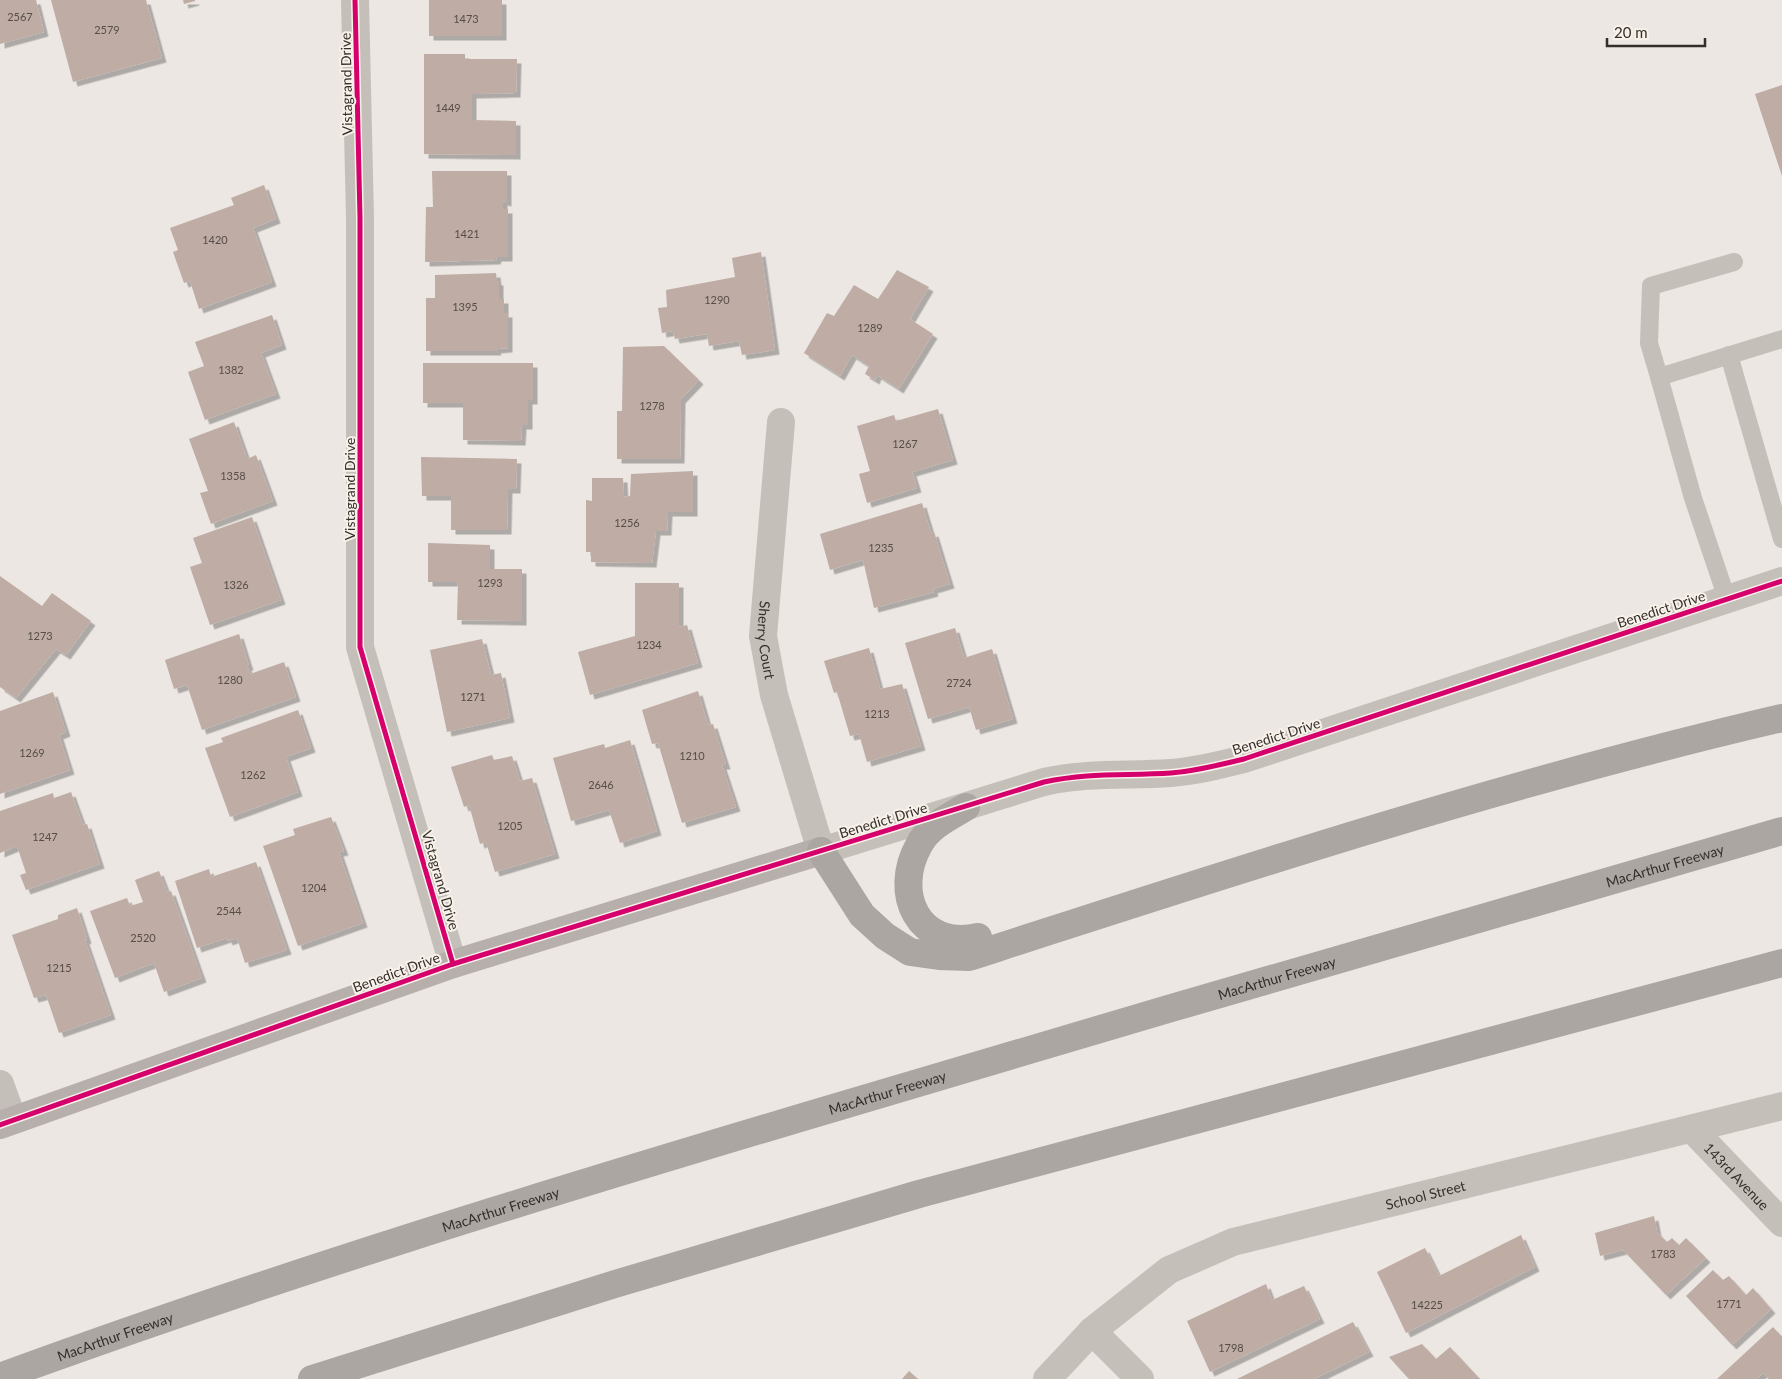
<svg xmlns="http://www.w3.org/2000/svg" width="1782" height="1379" font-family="Lato,sans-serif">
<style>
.building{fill:#beaca5;filter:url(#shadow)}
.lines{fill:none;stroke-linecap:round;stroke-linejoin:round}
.lane{stroke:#c5bfba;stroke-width:18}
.street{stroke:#c5bfba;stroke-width:28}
.secondary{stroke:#b6afab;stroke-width:28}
.highway{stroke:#aba6a1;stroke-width:28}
.cycleway-casing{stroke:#f8f1ea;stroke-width:8}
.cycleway{stroke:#d6006c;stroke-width:5}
.labels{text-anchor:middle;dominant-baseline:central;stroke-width:4;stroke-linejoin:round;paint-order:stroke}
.number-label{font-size:11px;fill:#574d48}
.street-label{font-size:14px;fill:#352d29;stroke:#f8f1ea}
</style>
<defs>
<filter id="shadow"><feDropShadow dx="4.5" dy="4.5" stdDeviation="0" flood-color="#0004"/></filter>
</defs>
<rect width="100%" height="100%" fill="#ece7e2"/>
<g class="building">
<polygon points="0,0 36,0 44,32 0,44"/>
<polygon points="51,0 146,0 162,58 73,82"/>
<polygon points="183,0 195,0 195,1 184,4"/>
<rect x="429" y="0" width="73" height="36"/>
<polygon points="424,54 465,54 465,59 517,59 516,93 472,94 472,120 516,121 516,155 424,154"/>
<polygon points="1782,85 1782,176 1755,94"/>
<polygon points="432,171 507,171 507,202 503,201 503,209 508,209 508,257 497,257 496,260 425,262 426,207 433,207"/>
<polygon points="264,185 276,219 253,228 272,282 199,309 190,281 184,283 173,252 178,250 170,228 234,205 231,198"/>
<polygon points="761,252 775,350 742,355 739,341 709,346 707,334 675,339 673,331 662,333 658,308 667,307 666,290 735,277 732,258"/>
<polygon points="897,270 929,287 910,319 933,334 899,389 877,375 875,380 865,374 869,366 852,355 840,376 804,353 827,313 834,316 854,285 878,299"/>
<polygon points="496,273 497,281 499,281 499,299 504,299 504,313 508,313 508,348 496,349 497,351 426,351 426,298 435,298 435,275"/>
<polygon points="272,315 282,345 261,353 276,394 205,420 188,372 204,366 195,342"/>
<polygon points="664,346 699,380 681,399 680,459 617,459 617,411 622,411 623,347"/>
<polygon points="423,363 533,363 533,400 528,400 528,425 522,425 521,441 463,440 463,403 423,403"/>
<polygon points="938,409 953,460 912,472 917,488 867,503 859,474 870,471 857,426 894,415 896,421"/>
<polygon points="234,422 247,459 256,455 273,501 211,524 200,493 208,491 189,439"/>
<polygon points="421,457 517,459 516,489 508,489 507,530 451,530 451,496 422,496"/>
<polygon points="693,471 693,512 668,512 667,531 656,531 652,563 591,562 591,552 586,552 586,500 592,501 592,478 623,478 624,497 630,496 631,474"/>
<polygon points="922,503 931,533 934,532 950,584 933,589 934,592 874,608 863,560 830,570 820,534"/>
<polygon points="252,517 281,600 210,625 190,567 202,563 193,538"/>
<polygon points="428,543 490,545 490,569 522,569 522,621 457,620 458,582 428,582"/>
<polygon points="0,576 42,606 52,593 91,621 66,655 56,649 16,698 0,687"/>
<polygon points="635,583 679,583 679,627 687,625 698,663 590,695 578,652 635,636"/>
<polygon points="955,628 964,658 992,649 1013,719 976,730 969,707 928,719 905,643"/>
<polygon points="239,634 249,666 247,666 250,674 284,662 296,697 202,730 187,685 174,689 165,660"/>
<polygon points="482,639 491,675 501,673 510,718 447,732 430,650"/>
<polygon points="869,648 880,689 902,684 921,746 867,762 859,734 850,736 837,692 834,693 824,661"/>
<polygon points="698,691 708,725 713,724 726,765 722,765 736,807 682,823 658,743 652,744 642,710"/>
<polygon points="53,692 66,732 59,735 70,770 0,794 0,711"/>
<polygon points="298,710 311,748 286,757 298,792 230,817 205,748 223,742 221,738"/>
<polygon points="630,740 657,831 620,843 609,810 571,821 553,758 604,744 605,748"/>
<polygon points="492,755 494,760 512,756 520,781 532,778 555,854 495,872 486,842 480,844 469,805 464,807 451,767"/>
<polygon points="71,792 83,825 87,824 100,864 26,890 20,875 26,873 17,846 0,853 0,811 53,793 54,798"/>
<polygon points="331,817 344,851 339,852 363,923 298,946 263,846 295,835 293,829"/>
<polygon points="256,862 287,950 245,963 237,938 228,941 227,938 197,948 175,881 209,869 211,877"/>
<polygon points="159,871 167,892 171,891 202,978 164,992 154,963 115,978 90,911 127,898 130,906 143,902 135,880"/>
<polygon points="77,908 87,939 85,940 111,1015 59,1033 46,995 34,998 12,935 58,919 58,915"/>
<polygon points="1654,1216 1657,1232 1667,1242 1672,1238 1679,1245 1686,1238 1706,1258 1666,1295 1623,1250 1600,1256 1595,1233"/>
<polygon points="1521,1235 1535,1267 1406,1333 1377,1272 1425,1248 1439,1276"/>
<polygon points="1713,1270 1723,1280 1729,1276 1746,1295 1753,1288 1771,1309 1732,1345 1686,1296"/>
<polygon points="1266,1284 1272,1300 1304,1286 1320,1319 1210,1372 1187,1321"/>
<polygon points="1353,1322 1369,1352 1314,1379 1237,1379"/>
<polygon points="1773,1327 1782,1337 1782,1379 1769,1379 1763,1373 1756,1379 1717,1379"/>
<polygon points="1422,1344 1436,1359 1450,1347 1477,1376 1474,1379 1409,1379 1389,1357"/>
<polygon points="909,1371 918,1379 902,1379"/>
</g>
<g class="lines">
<g class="lane">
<polyline points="1729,355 1782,539"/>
<polyline points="1659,377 1649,343 1651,286 1734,262"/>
<polyline points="1727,599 1693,498 1659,377 1782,339"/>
</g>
<g class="street">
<polyline points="355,0 360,218 360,647 453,964"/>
<path id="s1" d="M 781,422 L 763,636 L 774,695 L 821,851 L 1044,782 C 1089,772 1127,776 1171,773 C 1196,771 1220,765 1244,759 L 1782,581"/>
<polyline points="0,1084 13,1120"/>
<path id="s2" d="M 1692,1129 L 1782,1223"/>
<polyline points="1092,1331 1140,1379"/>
<path id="s3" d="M 1047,1379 L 1092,1331 L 1169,1270 L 1233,1242 L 1782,1106"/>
</g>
<polyline class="secondary" points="0,1125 453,964 821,851"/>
<g class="highway">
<path d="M 966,807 C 949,817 928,827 919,845 C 892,893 918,950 978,937"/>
<path d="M 821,851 L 862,915 L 885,936 L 910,952 L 939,956 L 969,957 C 1238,870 1507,782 1782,718"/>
<path id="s4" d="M 0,1377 C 270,1278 544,1194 820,1112 C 1140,1016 1461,924 1782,831"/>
<polyline points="312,1379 615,1284 919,1194 1782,963"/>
</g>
<defs>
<g id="cycleway">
<polyline points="355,0 360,218 360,647 453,964"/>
<path d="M 0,1125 L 453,964 L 1044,782 C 1089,772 1127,776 1171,773 C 1196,771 1220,765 1244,759 L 1782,581"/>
</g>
</defs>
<use href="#cycleway" class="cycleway-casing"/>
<use href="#cycleway" class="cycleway"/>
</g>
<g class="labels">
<g class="number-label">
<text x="20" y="16">2567</text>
<text x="466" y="18">1473</text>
<text x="107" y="29">2579</text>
<text x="448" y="107">1449</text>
<text x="467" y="233">1421</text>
<text x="215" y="239">1420</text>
<text x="717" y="299">1290</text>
<text x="465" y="306">1395</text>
<text x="870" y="327">1289</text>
<text x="231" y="369">1382</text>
<text x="652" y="405">1278</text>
<text x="905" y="443">1267</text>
<text x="233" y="475">1358</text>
<text x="627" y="522">1256</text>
<text x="881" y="547">1235</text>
<text x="490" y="582">1293</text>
<text x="236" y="584">1326</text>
<text x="40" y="635">1273</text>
<text x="649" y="644">1234</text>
<text x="230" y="679">1280</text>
<text x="959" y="682">2724</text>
<text x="473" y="696">1271</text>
<text x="877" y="713">1213</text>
<text x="32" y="752">1269</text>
<text x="692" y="755">1210</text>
<text x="253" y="774">1262</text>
<text x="601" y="784">2646</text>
<text x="510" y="825">1205</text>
<text x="45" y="836">1247</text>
<text x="314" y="887">1204</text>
<text x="229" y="910">2544</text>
<text x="143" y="937">2520</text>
<text x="59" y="967">1215</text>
<text x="1663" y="1253">1783</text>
<text x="1729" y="1303">1771</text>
<text x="1427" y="1304">14225</text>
<text x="1231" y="1347">1798</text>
</g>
<g class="street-label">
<text transform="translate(346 84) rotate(-91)">Vistagrand Drive</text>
<text transform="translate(349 489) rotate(-90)">Vistagrand Drive</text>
<text transform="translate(1661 609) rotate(-18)">Benedict Drive</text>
<text stroke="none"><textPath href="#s1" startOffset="219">Sherry Court</textPath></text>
<text transform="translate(1276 736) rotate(-18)">Benedict Drive</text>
<text transform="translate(883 820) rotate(-17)">Benedict Drive</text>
<text stroke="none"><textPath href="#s4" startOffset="1742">MacArthur Freeway</textPath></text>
<text transform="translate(441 880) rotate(74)">Vistagrand Drive</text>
<text transform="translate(396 972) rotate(-20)">Benedict Drive</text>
<text stroke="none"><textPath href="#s4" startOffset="1338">MacArthur Freeway</textPath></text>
<text stroke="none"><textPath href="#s4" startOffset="932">MacArthur Freeway</textPath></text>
<text stroke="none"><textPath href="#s2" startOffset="65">143rd Avenue</textPath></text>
<text stroke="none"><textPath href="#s3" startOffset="432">School Street</textPath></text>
<text stroke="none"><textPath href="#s4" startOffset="528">MacArthur Freeway</textPath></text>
<text stroke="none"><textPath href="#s4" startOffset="122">MacArthur Freeway</textPath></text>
</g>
</g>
<path d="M1607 38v8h98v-8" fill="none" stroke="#352d29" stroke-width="2.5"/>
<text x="1614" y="38" font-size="15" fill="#352d29" stroke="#f8f1ea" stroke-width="4" paint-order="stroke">20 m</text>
</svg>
